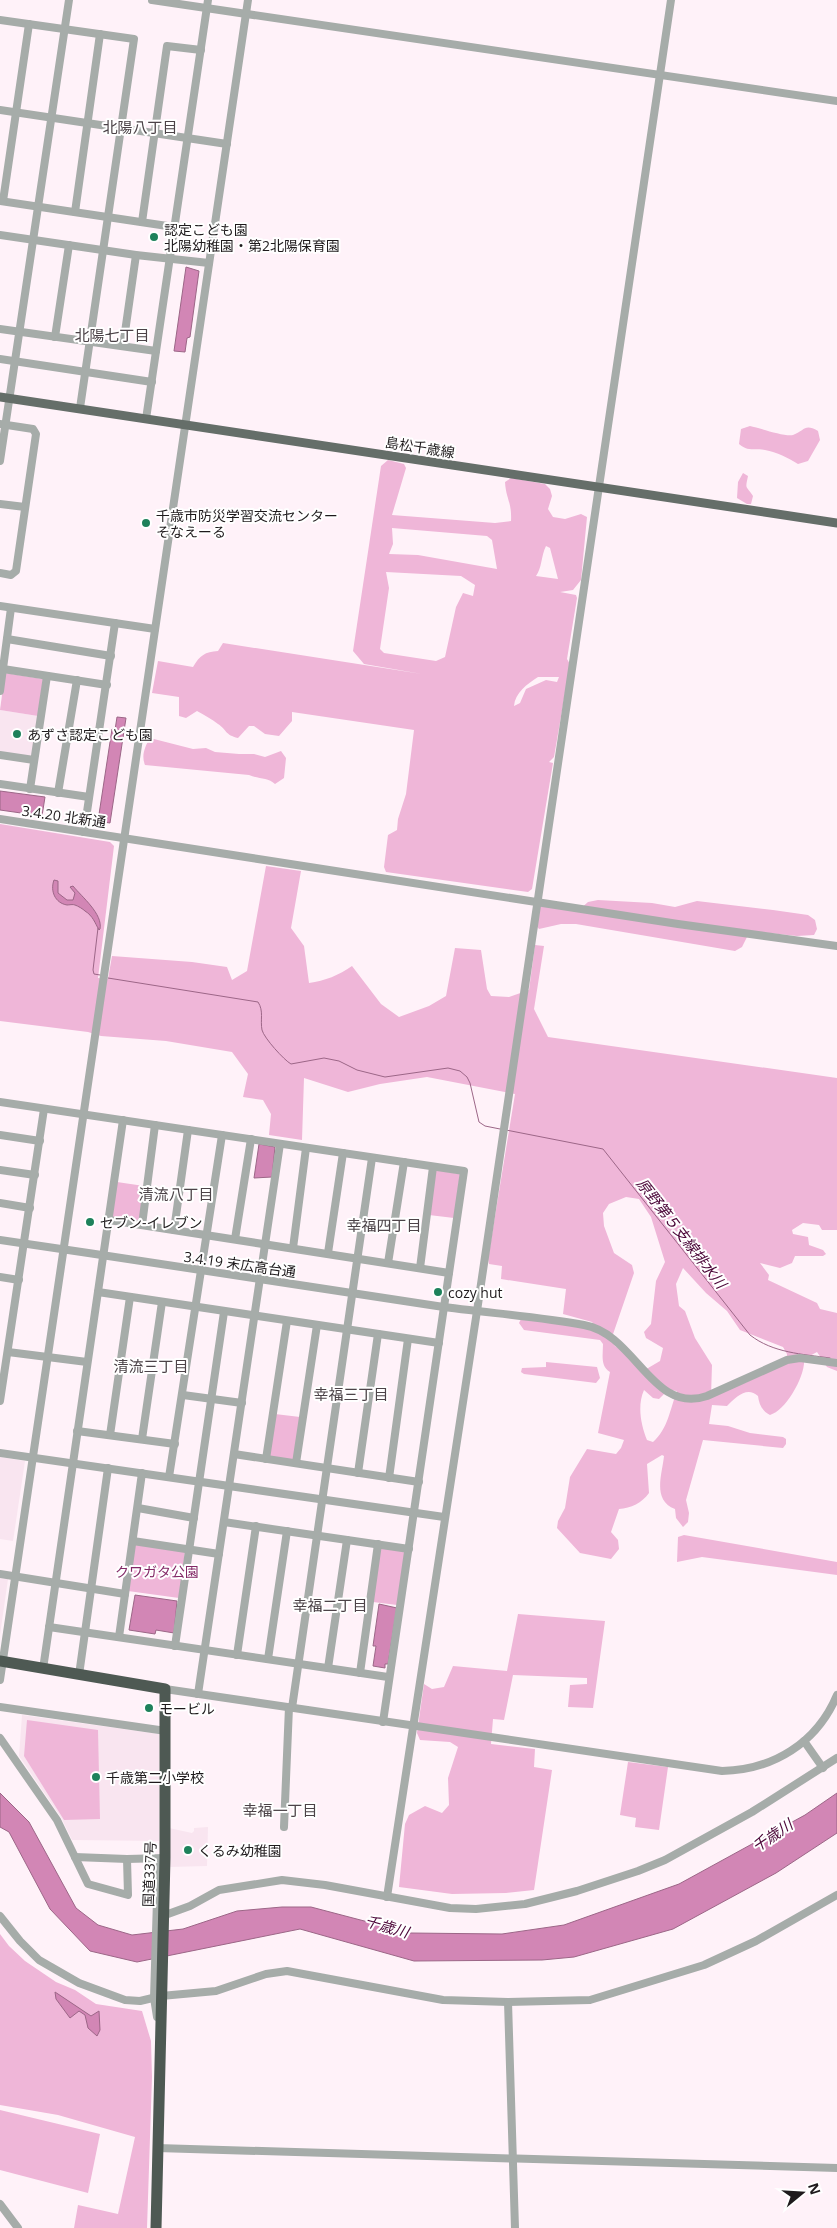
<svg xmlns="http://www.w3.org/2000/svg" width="837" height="2228" font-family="'Open Sans','Noto Sans JP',sans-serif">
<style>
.built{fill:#f9e5f0}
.green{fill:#efb6d8;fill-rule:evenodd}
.water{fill:#d286b5;stroke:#9c6687}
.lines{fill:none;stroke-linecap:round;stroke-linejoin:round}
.stream{stroke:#9c6687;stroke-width:1}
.minor{stroke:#a6aca9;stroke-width:8}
.major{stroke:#656e69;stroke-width:9}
.highway{stroke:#4e5953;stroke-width:11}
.poi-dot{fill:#1e815b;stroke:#fff;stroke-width:2}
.labels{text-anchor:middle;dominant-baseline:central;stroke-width:4;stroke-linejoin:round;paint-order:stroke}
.poi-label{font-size:14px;fill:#1e1a1c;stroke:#fff;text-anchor:start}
.street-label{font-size:14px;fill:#1e1a1c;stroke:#fff}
.park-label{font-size:14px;fill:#832967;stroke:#fff}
.neighbourhood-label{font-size:15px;fill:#4c4348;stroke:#fff}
.water-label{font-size:15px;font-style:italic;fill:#4b0638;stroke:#fff}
</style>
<rect width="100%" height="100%" fill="#fff2f9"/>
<g class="built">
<polygon points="0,710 38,716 32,754 29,757 0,753"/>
<polygon points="0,1457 25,1461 13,1541 0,1539"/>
<polygon points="0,1578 8,1579 0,1635"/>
<polygon points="22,1715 159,1734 159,1841 72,1840 62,1819 19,1756"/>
<polygon points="208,1827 207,1866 169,1867 169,1828 192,1833 194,1831 194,1828"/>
</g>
<g class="green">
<path d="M 750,426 C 760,428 785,437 793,435 C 805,431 804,423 818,431 L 820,440 L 808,461 L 798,464 C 788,458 777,452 765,450 C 754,448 748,452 739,444 L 741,429 Z"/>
<path d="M 388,460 L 404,464 L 406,468 L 392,515 L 495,523 L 511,521 C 512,502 506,499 505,482 L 511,478 L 545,484 L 550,489 L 552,496 L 548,509 L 553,517 L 565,519 L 581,514 L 587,517 L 581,580 L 573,590 L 560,592 L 576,595 L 577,598 L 567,659 L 570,664 L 554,757 L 549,762 L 553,763 L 532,889 L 528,892 L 386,872 L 384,867 L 388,835 L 397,830 L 398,819 L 406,794 L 414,730 L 292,712 L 292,721 L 279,736 L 265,734 L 254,726 L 249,726 L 238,738 C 225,735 227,730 218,724 C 212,719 204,715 197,711 L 186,718 L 179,716 L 179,697 L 152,693 L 158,661 L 193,667 C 200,655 205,652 218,651 L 223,643 L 422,674 L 364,664 L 353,651 L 381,466 ZM 392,528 L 487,536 L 492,540 L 497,569 L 418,555 L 389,554 L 393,544 ZM 546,546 L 550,548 L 558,579 L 536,576 C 542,568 541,556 546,546 ZM 386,572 L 461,576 L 475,585 L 473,596 L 463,593 L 456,607 L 445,657 L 436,661 L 384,653 L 380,649 L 389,588 ZM 538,677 L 559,677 L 557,682 L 546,680 L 526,689 L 520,703 L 514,706 C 515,693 527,684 538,677 Z"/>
<path d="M 743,473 L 748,476 C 745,490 746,485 753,496 L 751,504 L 747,504 L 737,498 L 738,482 Z"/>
<polygon points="5,673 43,679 38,716 0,710"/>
<path d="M 150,738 L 193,749 L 206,748 L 215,752 L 239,754 L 254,754 L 265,757 L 281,751 L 286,758 L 284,778 L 275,784 C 268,777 258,779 249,775 L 145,765 C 141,756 145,746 150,738 Z"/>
<path d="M 0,824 L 110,842 L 114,846 L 98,978 L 108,979 L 112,956 L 192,962 L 227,967 L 232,980 L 247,971 L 266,866 L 301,871 L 291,928 L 304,946 L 309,983 C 325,981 339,975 352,966 L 381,1004 L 399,1017 L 429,1006 L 446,996 L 455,948 L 481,950 L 487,989 L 491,996 L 509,997 L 529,990 L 535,945 L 544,946 L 534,1009 L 548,1037 L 837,1078 L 837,1230 L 822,1230 L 819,1225 L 803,1223 L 792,1230 L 793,1234 L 808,1237 L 809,1245 L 823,1250 L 826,1254 L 823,1256 L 795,1256 L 792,1263 L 780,1268 L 760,1263 L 769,1275 L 768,1280 L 817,1303 L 820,1309 L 837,1313 L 837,1371 L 827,1367 L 817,1352 L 804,1359 C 806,1375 786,1411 770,1415 C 762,1411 759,1404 758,1396 C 747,1386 736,1397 727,1406 L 712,1405 L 709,1424 L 728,1426 L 750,1433 L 783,1437 L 786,1439 L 786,1444 L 783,1448 L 703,1440 L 686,1500 L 689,1513 L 688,1522 L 683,1527 L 676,1518 L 675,1509 C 652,1500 662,1475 664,1456 L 662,1455 L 647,1464 L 649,1493 C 642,1503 631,1508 619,1509 L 611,1532 L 618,1540 L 619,1549 L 611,1559 L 580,1553 L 557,1528 L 558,1521 L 565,1508 L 570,1477 L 587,1449 L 616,1454 L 621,1448 L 624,1440 L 598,1433 L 610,1372 C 600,1366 603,1354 603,1344 L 600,1340 L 524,1330 L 519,1323 L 521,1319 L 595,1326 L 592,1322 L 563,1314 L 566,1289 L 501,1279 L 502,1266 L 489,1264 L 488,1259 L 515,1094 L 427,1077 L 380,1084 L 348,1092 L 304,1078 L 302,1140 L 269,1135 L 271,1114 L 263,1100 L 243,1097 L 248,1074 L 232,1052 L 166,1041 L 101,1036 L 88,1032 L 0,1021 ZM 626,1197 L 639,1199 L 651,1217 L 665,1262 L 656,1281 L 651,1324 L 644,1332 L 646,1338 L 663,1348 L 660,1361 L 643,1371 L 627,1354 L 615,1346 L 611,1340 L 634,1273 L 632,1265 L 614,1253 L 604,1226 L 603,1213 L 609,1204 ZM 683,1268 L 706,1293 L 727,1311 L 740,1330 L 783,1347 L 787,1354 L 786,1364 L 753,1378 L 747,1382 L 711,1396 L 712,1365 L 695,1338 L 685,1311 L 679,1306 L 676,1284 ZM 644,1390 L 653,1398 L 659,1399 L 668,1390 L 677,1391 C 670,1409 668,1429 653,1442 L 647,1440 C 641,1425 637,1406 644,1390 Z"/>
<polygon points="598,900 652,903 675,907 697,901 773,910 808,915 815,920 817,929 814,935 797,936 750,931 742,947 735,951 576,924 561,924 539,929 536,925 539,906 578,911 588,902"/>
<polygon points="436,1170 460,1174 454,1218 429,1215"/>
<polygon points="117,1182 144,1186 139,1222 112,1217"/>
<polygon points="546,1362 597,1367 600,1378 596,1383 524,1374 521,1372 522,1368 546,1367"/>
<polygon points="275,1414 300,1417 294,1460 269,1457"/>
<polygon points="684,1535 837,1562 837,1575 702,1557 677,1562 678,1537"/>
<polygon points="135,1544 185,1551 179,1598 128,1591"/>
<polygon points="380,1547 405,1551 397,1605 373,1602"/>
<polygon points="518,1614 605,1621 593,1708 568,1707 570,1685 587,1684 587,1678 513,1675 504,1720 493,1719 491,1744 535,1749 534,1767 552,1770 534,1890 506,1893 452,1894 399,1887 405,1824 409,1815 425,1806 442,1813 449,1805 448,1778 458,1747 450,1742 420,1740 417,1733 424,1684 432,1689 444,1687 453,1666 507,1671"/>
<polygon points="27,1720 98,1730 100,1819 64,1820 24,1756"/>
<polygon points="628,1762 668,1767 659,1830 635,1827 636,1818 620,1815"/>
<polygon points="0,1934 9,1946 25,1961 56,1982 75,1990 96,2004 142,2011 151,2041 152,2077 147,2228 74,2228 78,2205 118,2214 135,2137 58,2115 0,2105"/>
<polygon points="0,2110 100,2134 88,2193 0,2170"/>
</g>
<g class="water">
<polygon points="186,267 199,271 190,337 187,338 185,352 174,351"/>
<polygon points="117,717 126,718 110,823 98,821 112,729 115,730"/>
<polygon points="0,791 45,797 42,816 0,810"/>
<path d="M 54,880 L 58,881 L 58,893 L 67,900 L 73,900 L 75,893 L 70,887 L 73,886 C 82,897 103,914 100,929 L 99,930 C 95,923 93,916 85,911 C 83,909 78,906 75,905 C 73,904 69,905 67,905 C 55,903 50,891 54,880 Z"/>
<polygon points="259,1144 275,1147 272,1177 254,1178"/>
<polygon points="135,1595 177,1601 174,1633 156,1630 155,1634 129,1630"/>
<polygon points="379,1604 397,1608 388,1664 385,1664 385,1668 373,1666 376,1646 373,1646"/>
<polygon points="0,1793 29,1822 76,1908 98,1925 132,1935 183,1929 237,1911 282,1907 311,1907 410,1933 502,1934 564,1925 679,1884 805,1815 837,1793 837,1833 776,1873 673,1929 574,1957 542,1960 414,1961 300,1929 137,1962 90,1951 50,1909 9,1832 0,1827"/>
<polygon points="55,1992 91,2016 99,2011 100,2030 97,2036 88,2028 85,2015 79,2011 70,2018 56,1999"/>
</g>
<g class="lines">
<g class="stream">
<polyline points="98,928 93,970 94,974 100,975"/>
<path d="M 108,978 L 258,1002 C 264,1011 260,1020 262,1030 C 264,1038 284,1060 291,1064 L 324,1058 L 339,1061 L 357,1070 L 385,1077 L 448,1068 L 460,1071 L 467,1077 L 470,1083 L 479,1122 L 485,1126 L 500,1129"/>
<path d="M 506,1130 L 603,1149 L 750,1335 C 773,1353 802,1354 830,1358"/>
</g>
<g class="minor">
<polyline points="152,0 837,101"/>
<polyline points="0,20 134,39 80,408"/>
<polyline points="0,110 227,144"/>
<polyline points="0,201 174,227"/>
<polyline points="3,201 29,24"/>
<polyline points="75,212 100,34"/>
<polyline points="142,222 167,46 201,50"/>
<polyline points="0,235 136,255 209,263"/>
<polyline points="0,329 156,351"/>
<polyline points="55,337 69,245"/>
<polyline points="123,346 136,255"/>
<polyline points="0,359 152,382"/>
<polyline points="146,419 208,0"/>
<polyline points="0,424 33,429 36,434 16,571 11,575 0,573"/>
<polyline points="0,461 69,0"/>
<polyline points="0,504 25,507"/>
<polyline points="0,606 155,629"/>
<polyline points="7,639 111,656"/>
<polyline points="3,669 107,685"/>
<polyline points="0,691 11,608"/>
<polyline points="0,755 34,760"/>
<polyline points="0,784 89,797"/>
<polyline points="30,789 47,676"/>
<polyline points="58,793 77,680"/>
<polyline points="0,819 678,924 837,946"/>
<polyline points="84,832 115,623"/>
<polyline points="0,1102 464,1171 383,1722"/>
<polyline points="0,1135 40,1141"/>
<polyline points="0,1170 35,1175"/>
<polyline points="0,1203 30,1208"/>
<polyline points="109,1220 449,1273"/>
<polyline points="142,1225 155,1125"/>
<polyline points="174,1230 188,1130"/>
<polyline points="235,1239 251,1139"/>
<path d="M 0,1240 C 146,1261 292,1284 437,1306 C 486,1313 535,1316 584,1325 C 636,1334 652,1415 707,1396 L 787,1360 L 800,1358 L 837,1363"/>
<polyline points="293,1248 306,1148"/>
<polyline points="328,1253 343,1153"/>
<polyline points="388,1263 404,1162"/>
<polyline points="420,1268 433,1167"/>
<polyline points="0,1277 19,1280"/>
<polyline points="98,1292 439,1343"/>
<polyline points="8,1352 87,1362"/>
<polyline points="183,1395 242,1403"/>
<polyline points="0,1401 44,1109"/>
<polyline points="77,1431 175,1444"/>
<polyline points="110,1435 130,1297"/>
<polyline points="142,1439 162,1302"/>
<polyline points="0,1453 444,1517"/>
<polyline points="234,1454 419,1482"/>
<polyline points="266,1459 287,1321"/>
<polyline points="296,1463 317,1325"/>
<polyline points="358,1473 378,1334"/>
<polyline points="169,1477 222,1135"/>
<polyline points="389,1478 408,1339"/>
<polyline points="138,1508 194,1518"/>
<polyline points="224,1522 409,1549"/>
<polyline points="133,1541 219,1554"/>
<polyline points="0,1574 125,1594"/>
<polyline points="49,1627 388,1677"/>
<polyline points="119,1637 142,1473"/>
<polyline points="175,1646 224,1312"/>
<polyline points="237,1655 256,1526"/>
<polyline points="268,1659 287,1531"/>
<polyline points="328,1668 347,1540"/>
<polyline points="43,1669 123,1120"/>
<polyline points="360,1673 378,1544"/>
<polyline points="79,1675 108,1468"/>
<polyline points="0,1680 248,0"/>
<path d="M 165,1689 L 722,1771 C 773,1770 817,1743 837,1695"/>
<polyline points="198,1694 280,1144"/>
<polyline points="0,1707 166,1731"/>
<polyline points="292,1708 372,1158"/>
<polyline points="0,1738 57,1820 88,1884 128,1895 127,1859"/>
<polyline points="804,1741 823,1768"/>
<polyline points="284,1827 289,1707"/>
<polyline points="75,1857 127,1859 165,1858"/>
<polyline points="387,1897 477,1311 671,0"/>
<polyline points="168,1914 190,1906 219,1890 282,1880 325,1885 450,1908 476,1909 525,1904 577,1891 638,1871 665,1860 752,1812 837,1758"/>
<polyline points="0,1916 20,1941 39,1960 79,1983 125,2000 140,2001 161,1996 216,1991 266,1974 287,1971 443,2000 508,2002 590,2000 704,1965 756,1941 837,1895"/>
<polyline points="508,2002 515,2228"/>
<polyline points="157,2017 154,1998 158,1867 163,1863"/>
<polyline points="157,2148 837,2168"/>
<polyline points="0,2204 18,2228"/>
</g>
<polyline class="major" points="0,397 837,523"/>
<polyline class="highway" points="0,1661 165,1689 165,1858 156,2228"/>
</g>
<g class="poi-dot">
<circle cx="154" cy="237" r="5"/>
<circle cx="146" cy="523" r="5"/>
<circle cx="17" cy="734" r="5"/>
<circle cx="90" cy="1222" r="5"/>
<circle cx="438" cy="1292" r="5"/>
<circle cx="149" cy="1708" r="5"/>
<circle cx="96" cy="1777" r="5"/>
<circle cx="188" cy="1850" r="5"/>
</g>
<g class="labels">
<g class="poi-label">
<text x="164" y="229">認定こども園<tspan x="164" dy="16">北陽幼稚園・第2北陽保育園</tspan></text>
<text x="156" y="515">千歳市防災学習交流センター<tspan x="156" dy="16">そなえーる</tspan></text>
<text x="27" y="734">あずさ認定こども園</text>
<text x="100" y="1222">セブン-イレブン</text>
<text x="448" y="1292">cozy hut</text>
<text x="159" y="1708">モービル</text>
<text x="106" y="1777">千歳第二小学校</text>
<text x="198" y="1850">くるみ幼稚園</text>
</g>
<g class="street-label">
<text transform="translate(420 447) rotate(9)">島松千歳線</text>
<text transform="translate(64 816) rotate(8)">3.4.20 北新通</text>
<text transform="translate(240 1264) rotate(8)">3.4.19 末広高台通</text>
<text transform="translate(149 1874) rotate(-88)">国道337号</text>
</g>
<g class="park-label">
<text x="157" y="1571">クワガタ公園</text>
</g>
<g class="neighbourhood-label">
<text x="140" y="127">北陽八丁目</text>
<text x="112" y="335">北陽七丁目</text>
<text x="176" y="1194">清流八丁目</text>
<text x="384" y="1225">幸福四丁目</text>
<text x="151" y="1366">清流三丁目</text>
<text x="351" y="1394">幸福三丁目</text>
<text x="330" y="1605">幸福二丁目</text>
<text x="280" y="1810">幸福一丁目</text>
</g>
<g class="water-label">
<text transform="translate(682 1233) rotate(52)">原野第５支線排水川</text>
<text transform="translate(772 1835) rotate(-34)">千歳川</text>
<text transform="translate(387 1926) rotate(16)">千歳川</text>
</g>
</g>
<g transform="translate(802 2193) rotate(72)" stroke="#ffffff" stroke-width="4" paint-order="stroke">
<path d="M0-4L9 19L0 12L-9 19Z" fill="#1e1a1c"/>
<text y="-8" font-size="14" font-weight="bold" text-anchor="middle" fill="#1e1a1c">N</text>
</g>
</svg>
